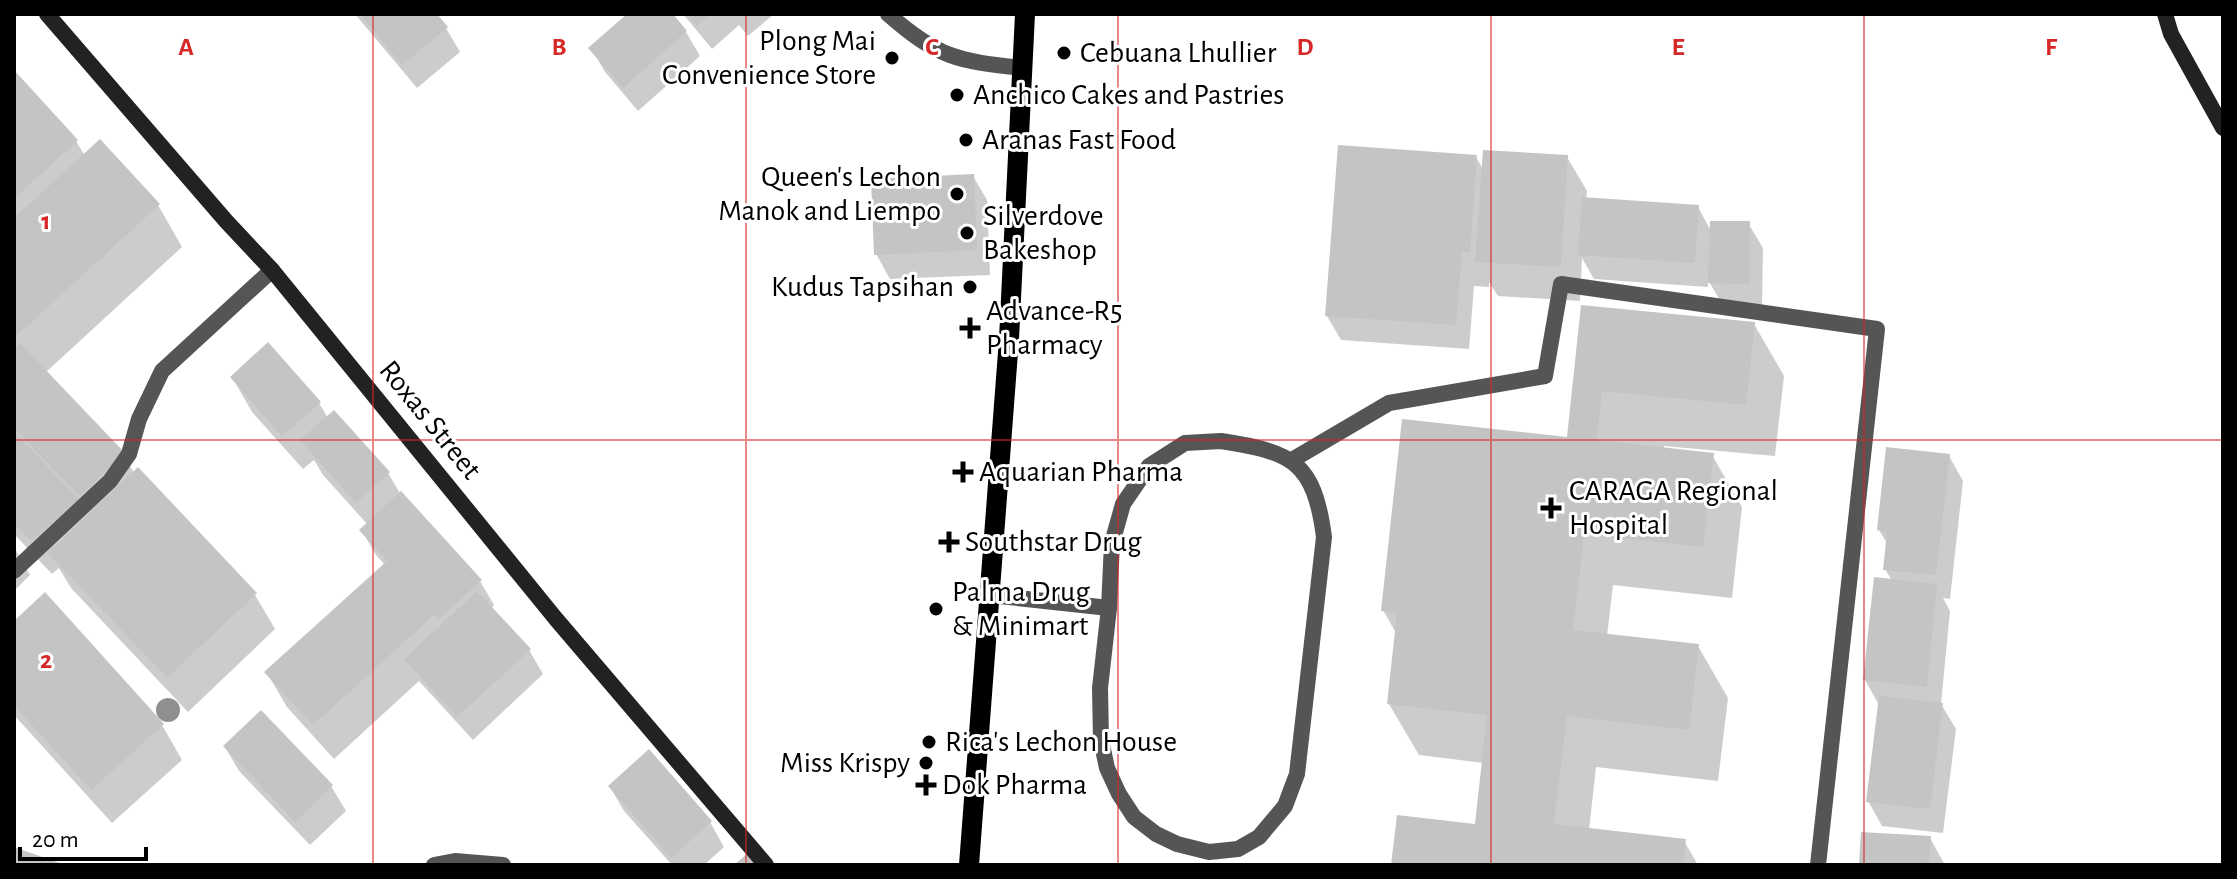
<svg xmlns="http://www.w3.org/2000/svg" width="2237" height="879" font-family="'Alegreya Sans',sans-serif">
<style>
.shadow{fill:#0003}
.building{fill:#c4c4c4}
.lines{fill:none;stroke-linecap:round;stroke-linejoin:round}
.lane{stroke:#555;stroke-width:16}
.street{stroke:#555;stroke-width:16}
.secondary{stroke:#222;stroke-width:16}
.primary{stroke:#000;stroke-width:20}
.tree{fill:#8f8f8f}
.grid{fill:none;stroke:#d62828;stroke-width:2;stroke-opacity:0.55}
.poi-dot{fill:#000;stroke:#fff;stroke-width:3}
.labels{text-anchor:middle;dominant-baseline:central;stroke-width:6;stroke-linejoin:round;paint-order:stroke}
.poi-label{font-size:30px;fill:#000;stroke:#fff;text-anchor:start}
.street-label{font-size:30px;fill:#000;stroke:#fff}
.grid-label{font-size:26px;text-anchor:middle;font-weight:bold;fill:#d62828;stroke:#fff;stroke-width:6;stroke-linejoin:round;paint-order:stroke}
</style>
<rect width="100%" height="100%" fill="#fff"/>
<g class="shadow">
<polygon points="355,14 434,14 446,28 460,52 417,88"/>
<polygon points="630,14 670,14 686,32 700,56 638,111 605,72 591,48"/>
<polygon points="683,14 774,14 748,36 739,25 712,49"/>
<polygon points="14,73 76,141 85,156 158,205 182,247 45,373 123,454 134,473 138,470 255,595 275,629 188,712 71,588 59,568 52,574 14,534"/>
<polygon points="1476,157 1483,169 1567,157 1587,191 1586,199 1698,207 1711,231 1748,223 1763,248 1762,308 1724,307 1708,280 1708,287 1594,279 1582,258 1580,301 1498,296 1489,282 1489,287 1474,286 1469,349 1341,340 1327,316"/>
<polygon points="973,176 987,200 990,275 890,279 876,254"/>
<polygon points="1583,307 1754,324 1784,376 1775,456 1664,446 1664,449 1712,455 1742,507 1732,598 1613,585 1607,636 1698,646 1728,698 1718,781 1596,767 1589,830 1684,841 1698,865 1393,865 1477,826 1484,763 1419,755 1389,704 1397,635 1383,610 1569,439"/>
<polygon points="232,377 319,403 328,418 388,473 401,495 480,581 494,605 491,609 529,650 543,674 473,740 419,681 334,759 287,707 267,673 385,565 376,555 362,531 368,525 323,475 314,460 303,469 252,412"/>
<polygon points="1949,456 1963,481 1950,599 1943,598 1950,611 1941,704 1956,729 1943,833 1882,826 1868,801 1879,705 1865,680 1892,581 1885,569 1888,545 1879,530"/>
<polygon points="14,547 30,575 14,591"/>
<polygon points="14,623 162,725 182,760 112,823 14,715"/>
<polygon points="225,747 331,786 346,811 310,845 239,771"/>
<polygon points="610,787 710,822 724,847 704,865 672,865 624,811"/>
<polygon points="1930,838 1945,865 1861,865"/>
</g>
<g class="building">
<polygon points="360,14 437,14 448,27 402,65"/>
<polygon points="627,14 673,14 687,31 623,88 588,48"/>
<polygon points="687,14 710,14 697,26"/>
<polygon points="14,70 78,140 14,199"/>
<polygon points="100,139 160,204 14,338 14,218"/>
<polygon points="1338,145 1477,155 1470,252 1462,252 1456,325 1325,316"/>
<polygon points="1483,150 1568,155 1561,267 1475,262"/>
<polygon points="974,174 977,250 874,255 871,179"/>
<polygon points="1582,197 1699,205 1695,263 1578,255"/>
<polygon points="1710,221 1750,221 1749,284 1708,283"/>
<polygon points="1581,305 1755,322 1746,405 1602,391 1597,440 1714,453 1703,547 1584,534 1573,630 1699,644 1689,730 1567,716 1554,824 1686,839 1683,865 1391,865 1397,815 1475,824 1487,715 1387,704 1397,613 1381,611 1402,419 1567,437"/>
<polygon points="268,342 321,402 282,436 230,377"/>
<polygon points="20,343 125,453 80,496 14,429 14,348"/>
<polygon points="334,410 390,472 356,503 300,440"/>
<polygon points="14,432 79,499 31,541 14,523"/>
<polygon points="1886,447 1950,454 1936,575 1883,570 1887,532 1877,530"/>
<polygon points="138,467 257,593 167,678 48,553"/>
<polygon points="401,491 482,580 439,619 435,614 313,725 264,672 387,561 359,530"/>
<polygon points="1874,577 1937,584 1927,687 1863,680"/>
<polygon points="477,591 531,649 457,717 404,659"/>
<polygon points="45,592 164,724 91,790 14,705 14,621"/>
<polygon points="1879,696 1943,703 1930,809 1866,802"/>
<polygon points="261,710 333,785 295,822 223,746"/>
<polygon points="649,749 712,821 671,858 608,786"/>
<polygon points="1861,832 1931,836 1929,865 1859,865"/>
<polygon points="14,847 65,865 14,865"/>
<polygon points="748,853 759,865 734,865"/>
</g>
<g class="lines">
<g class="lane">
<path d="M 1221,441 C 1292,452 1314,461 1324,537 L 1297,774 L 1285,806 L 1259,837 L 1238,849 L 1209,852 L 1177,844 L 1156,834 L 1134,817 L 1119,794 L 1107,768 L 1101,740 L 1100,688 L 1109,608 L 1112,543 L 1123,504 L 1149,466 L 1185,443 Z"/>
<polyline points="1292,460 1389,403 1545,376 1561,284 1877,329 1818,865"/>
<polyline points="14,571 110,481 129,454 139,419 162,371 272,270"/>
<polyline points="990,595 1109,608"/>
</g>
<g class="street">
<path d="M 888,14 C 938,58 958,61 1022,68"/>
<polyline points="434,865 455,861 503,865"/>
</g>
<g class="secondary">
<polyline points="47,14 226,221 272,270 556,619 766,865"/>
<polyline points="2165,14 2171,34 2223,128"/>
</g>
<polyline class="primary" points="969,865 1009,339 1025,14"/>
</g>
<circle class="tree" cx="168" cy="710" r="12"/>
<path class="grid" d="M 373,14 L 373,865M 746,14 L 746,865M 1118,14 L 1118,865M 1491,14 L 1491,865M 1864,14 L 1864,865M 14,440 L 2223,440"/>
<g class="poi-dot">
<circle cx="1064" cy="53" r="8"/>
<circle cx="892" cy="58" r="8"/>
<circle cx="957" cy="95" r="8"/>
<circle cx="966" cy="140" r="8"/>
<circle cx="957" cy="194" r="8"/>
<circle cx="967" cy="233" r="8"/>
<circle cx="970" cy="287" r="8"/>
<path d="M966 316h8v8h8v8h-8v8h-8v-8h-8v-8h8z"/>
<path d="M959 460h8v8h8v8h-8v8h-8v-8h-8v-8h8z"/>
<path d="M1547 496h8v8h8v8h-8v8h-8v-8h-8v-8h8z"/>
<path d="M945 530h8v8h8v8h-8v8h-8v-8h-8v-8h8z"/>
<circle cx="936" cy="609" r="8"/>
<circle cx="929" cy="742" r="8"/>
<circle cx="926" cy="763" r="8"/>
<path d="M922 773h8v8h8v8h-8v8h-8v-8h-8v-8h8z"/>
</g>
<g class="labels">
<g class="poi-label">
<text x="876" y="41" text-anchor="end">Plong Mai<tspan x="876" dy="34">Convenience Store</tspan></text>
<text x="1080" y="53">Cebuana Lhullier</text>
<text x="973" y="95">Anchico Cakes and Pastries</text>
<text x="982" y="140">Aranas Fast Food</text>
<text x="941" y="177" text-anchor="end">Queen's Lechon<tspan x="941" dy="34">Manok and Liempo</tspan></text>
<text x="983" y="216">Silverdove<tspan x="983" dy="34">Bakeshop</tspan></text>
<text x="954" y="287" text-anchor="end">Kudus Tapsihan</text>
<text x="986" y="311">Advance-R5<tspan x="986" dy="34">Pharmacy</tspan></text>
<text x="979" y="472">Aquarian Pharma</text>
<text x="1569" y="491">CARAGA Regional<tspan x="1569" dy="34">Hospital</tspan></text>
<text x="965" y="542">Southstar Drug</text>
<text x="952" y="592">Palma Drug<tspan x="952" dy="34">&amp; Minimart</tspan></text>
<text x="945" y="742">Rica's Lechon House</text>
<text x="910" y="763" text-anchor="end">Miss Krispy</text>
<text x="942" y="785">Dok Pharma</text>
</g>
<g class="street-label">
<text transform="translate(430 420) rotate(51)">Roxas Street</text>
</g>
</g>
<g class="grid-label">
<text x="186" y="55">A</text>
<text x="559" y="55">B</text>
<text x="932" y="55">C</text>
<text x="1305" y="55">D</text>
<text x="1678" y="55">E</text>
<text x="2051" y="55">F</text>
<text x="46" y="229">1</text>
<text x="46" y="668">2</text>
</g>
<rect width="2237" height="879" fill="none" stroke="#000000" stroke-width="32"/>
<path d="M20 847v12h126v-12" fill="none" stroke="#000000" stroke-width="4"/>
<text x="32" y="847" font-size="24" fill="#000000" stroke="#ffffff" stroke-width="6" paint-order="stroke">20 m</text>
</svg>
